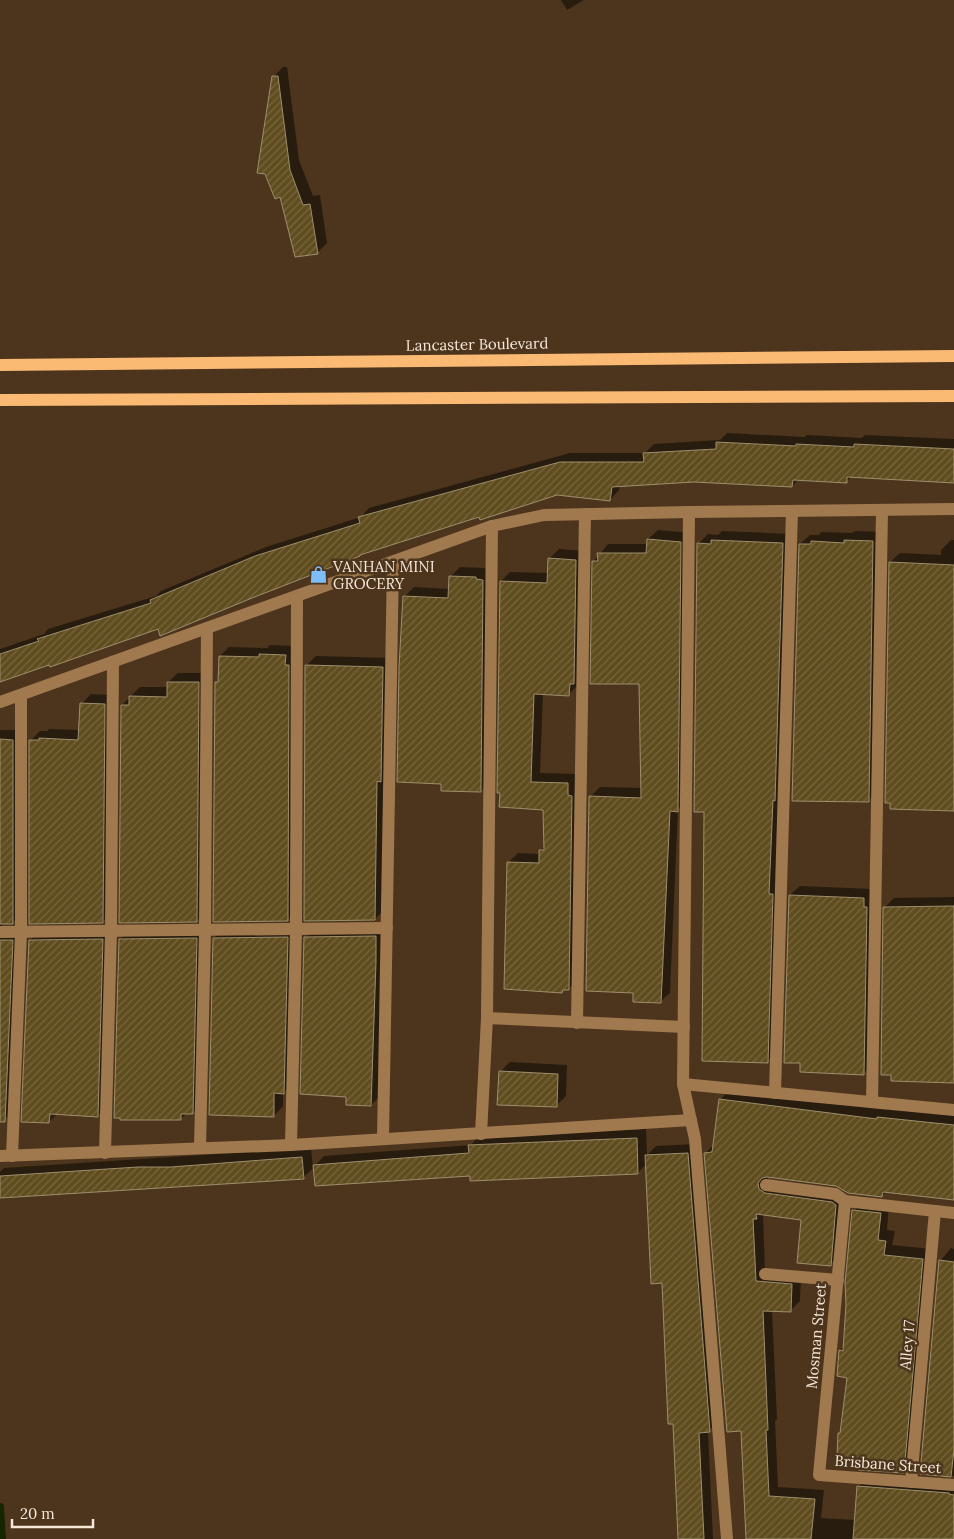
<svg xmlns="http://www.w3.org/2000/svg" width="954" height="1539" font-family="Lora,serif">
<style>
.shadow{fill:#0007}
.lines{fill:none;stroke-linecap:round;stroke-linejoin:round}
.stream{stroke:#162500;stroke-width:8}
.building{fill:url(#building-hatch);stroke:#9d8f6d}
.minor{stroke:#a1794f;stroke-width:12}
.major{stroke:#fbba74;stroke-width:12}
.labels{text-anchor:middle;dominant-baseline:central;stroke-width:5;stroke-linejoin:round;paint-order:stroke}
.street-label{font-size:15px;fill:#f6e7d9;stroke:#4c351c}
.poi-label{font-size:15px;fill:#f6e7d9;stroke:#4c351c;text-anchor:start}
</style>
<defs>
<pattern id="building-hatch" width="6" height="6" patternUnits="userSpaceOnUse" patternTransform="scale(1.25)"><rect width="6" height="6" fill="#604d1f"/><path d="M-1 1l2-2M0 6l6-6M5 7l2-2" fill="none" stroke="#77673f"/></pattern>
</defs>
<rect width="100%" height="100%" fill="#4c351c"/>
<g class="shadow">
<polygon points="561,0 584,0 567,10"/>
<polygon points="283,67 287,67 299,160 313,196 320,195 327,243 317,253 296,256 273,77"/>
<polygon points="727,433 804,437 807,435 862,438 865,435 954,439 954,482 852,476 847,481 799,479 792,486 694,480 620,485 619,490 610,500 557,494 480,515 362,553 159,627 0,680 0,649 44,634 48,629 156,596 161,591 266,547 361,517 369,508 570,453 645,453 654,444 720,440"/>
<polygon points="658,530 690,533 687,801 678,809 670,993 660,1002 634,992 590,797 600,787 642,788 641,683 594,561 608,544 648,544 648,539"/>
<polygon points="722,531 792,534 777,1052 767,1061 706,811 698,544 708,534 718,535"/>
<polygon points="855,531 882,532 878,791 868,801 800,544 810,535 819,535 821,532 852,533"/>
<polygon points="951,540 954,540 954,809 890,562 900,553 941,555 941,550"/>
<polygon points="559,549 585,551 578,685 569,694 543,693 540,773 577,774 578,979 569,989 565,989 562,992 509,862 518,853 541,854 541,850 545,846 545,808 500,806 501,581 510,572 548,573 549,559"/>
<polygon points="460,567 485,568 485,570 492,571 490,781 481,791 404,597 414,587 450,589 450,577"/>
<polygon points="270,645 295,646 297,910 287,920 216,683 220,679 220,656 229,647 267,648"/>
<polygon points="316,656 392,658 385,909 375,919 306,666"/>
<polygon points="178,673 208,673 206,911 196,921 122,705 140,687 168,687 168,682"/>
<polygon points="91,694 114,695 112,912 102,922 30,741 40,731 48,731 49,729 79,730 81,704"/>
<polygon points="0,730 22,730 22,913 12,923 1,923 2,926 22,931 14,1109 5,1119 0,1119"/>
<polygon points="800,886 873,889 873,1064 864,1073 790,895"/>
<polygon points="954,897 954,1081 885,907 894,898"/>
<polygon points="385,927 380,1096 371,1105 347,1096 305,938 315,928"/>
<polygon points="297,928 293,1083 283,1093 283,1106 274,1116 214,938 224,929"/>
<polygon points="206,929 202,1103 192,1113 187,1113 181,1119 120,939 130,930"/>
<polygon points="112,930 107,1106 97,1116 57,1114 49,1122 30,940 40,931"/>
<polygon points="510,1062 567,1065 566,1096 556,1106 500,1072"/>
<polygon points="729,1090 886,1110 888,1108 954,1115 954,1199 887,1191 882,1196 836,1185 767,1176 768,1179 775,1184 842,1193 840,1255 830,1264 803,1218 763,1213 765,1272 801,1275 800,1301 790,1311 772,1310 777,1419 775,1421 778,1487 824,1490 821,1518 856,1520 858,1487 868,1477 954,1483 954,1539 748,1539 743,1430 706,1153 714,1144 720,1100"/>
<polygon points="646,1129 647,1155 656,1146 697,1144 719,1421 708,1431 713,1539 679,1539 674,1422 663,1282 646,1164 638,1173 471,1175 315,1166 303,1178 0,1197 0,1172 4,1168 311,1148 313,1168 324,1156 471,1145 479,1136"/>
<polygon points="863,1201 889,1204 887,1230 895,1231 892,1245 932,1249 913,1462 903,1472 860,1457 839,1433 842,1431 849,1377 840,1351 845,1346 854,1211"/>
<polygon points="951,1248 954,1249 954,1476 921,1473 940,1261"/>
</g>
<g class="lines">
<polyline class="stream" points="0,1507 2,1539"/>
</g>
<g class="building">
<polygon points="272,76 278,76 290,170 303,205 310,204 318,254 295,257 280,197 275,199 265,174 257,173"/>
<polygon points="716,442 796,446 796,444 854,447 854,444 954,449 954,483 847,477 847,483 793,480 792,487 694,482 612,487 610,501 557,495 480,520 479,517 360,555 360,556 252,598 160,636 158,629 50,667 49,665 0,682 0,654 39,641 37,639 151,603 150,600 255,556 360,523 358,517 560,462 644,462 643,453 716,449"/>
<polygon points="647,539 681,542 678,812 670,811 661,1003 633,1002 633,993 586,991 589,796 641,798 639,684 590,684 592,561 598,561 597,553 646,553"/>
<polygon points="711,540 783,543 775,801 773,800 769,894 773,894 768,1063 702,1061 704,812 694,812 697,543 711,544"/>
<polygon points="844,540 873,541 869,802 792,801 799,544 811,544 811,541 844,543"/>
<polygon points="548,558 576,560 574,684 570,684 569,696 534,694 531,782 568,783 568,795 572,796 569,990 563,990 562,993 504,989 507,862 539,863 539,850 544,850 543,810 499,807 500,793 497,793 500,581 547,583"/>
<polygon points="889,562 954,565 954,811 890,809 890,803 885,803"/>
<polygon points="449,576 476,577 476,579 483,580 481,792 441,791 441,784 397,782 399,667 403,596 448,598"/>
<polygon points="259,654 286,655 285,665 289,665 288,921 213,922 215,682 218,682 219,656 259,657"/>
<polygon points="305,665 383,667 381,782 377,781 375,920 304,921"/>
<polygon points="167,682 199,682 197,922 119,923 121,705 129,705 129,696 167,697"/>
<polygon points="80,703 105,704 103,923 29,924 29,740 39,740 39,738 78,740"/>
<polygon points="0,739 13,740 13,924 0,924"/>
<polygon points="789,895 864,898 864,907 867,907 864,1075 800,1072 800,1063 784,1063"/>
<polygon points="954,906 954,1083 891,1081 891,1075 881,1075 883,907"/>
<polygon points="376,936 376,962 371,1106 346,1105 346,1097 300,1094 304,937"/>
<polygon points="288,937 284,1094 274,1093 274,1117 209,1115 213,938"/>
<polygon points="197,938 193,1114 181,1114 181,1120 120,1120 120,1118 114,1118 119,939"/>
<polygon points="103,939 98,1117 50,1114 49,1123 21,1122 29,940"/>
<polygon points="0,940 13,940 5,1122 0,1122"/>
<polygon points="499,1071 558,1074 557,1107 497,1105"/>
<polygon points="719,1099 877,1119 877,1117 954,1125 954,1200 883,1192 882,1197 848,1193 836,1186 767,1177 762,1178 758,1183 759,1189 765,1193 832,1202 836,1205 831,1266 797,1263 801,1220 756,1214 757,1219 753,1219 756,1281 792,1284 791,1312 763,1311 768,1430 766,1430 769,1496 815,1499 811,1539 746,1539 741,1431 727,1432 704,1153 712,1152"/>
<polygon points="637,1138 638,1174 470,1181 470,1176 315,1186 313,1165 469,1153 468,1145"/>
<polygon points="688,1153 710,1432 699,1433 704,1539 678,1539 673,1424 668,1424 662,1283 651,1284 645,1155"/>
<polygon points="302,1157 304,1179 0,1198 0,1176 138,1167 171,1167"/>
<polygon points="852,1210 881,1213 878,1240 886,1241 884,1255 923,1259 904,1473 858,1470 859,1459 837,1457 838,1433 840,1433 847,1378 837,1376 839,1350 843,1351 846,1304 845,1283"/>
<polygon points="939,1260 954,1262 954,1449 951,1477 920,1474"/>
<polygon points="857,1486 949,1493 949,1494 954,1495 954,1539 853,1539"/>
</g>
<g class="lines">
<g class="minor">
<polyline points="689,512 683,1084 695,1139 727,1539"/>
<polyline points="0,702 492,526 544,515 689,512 954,509"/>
<polyline points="0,932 387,928"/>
<polyline points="487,1018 684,1027"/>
<polyline points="577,1023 585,514"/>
<polyline points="683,1084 954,1110"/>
<polyline points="775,1093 792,511"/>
<polyline points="872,1102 882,510"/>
<polyline points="481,1134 487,1018 492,526"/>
<polyline points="383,1139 393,562"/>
<polyline points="291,1145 296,929 297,596"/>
<polyline points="200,1148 205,930 207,628"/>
<polyline points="105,1153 111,931 113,662"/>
<polyline points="0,1156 291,1145 691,1120"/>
<polyline points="12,1156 21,932 21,695"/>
<polyline points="766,1185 835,1194 845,1201 954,1213"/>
<polyline points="845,1201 819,1475 954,1485"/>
<polyline points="765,1274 838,1280"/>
<polyline points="911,1482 935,1211"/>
</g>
<g class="major">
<polyline points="0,365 954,356"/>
<polyline points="0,400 954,396"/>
</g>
</g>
<defs>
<symbol id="shop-bare" viewBox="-9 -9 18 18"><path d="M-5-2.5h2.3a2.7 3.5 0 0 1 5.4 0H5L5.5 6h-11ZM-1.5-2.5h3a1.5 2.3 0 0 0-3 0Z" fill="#7dbef9" stroke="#4c351c" stroke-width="2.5" paint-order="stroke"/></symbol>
</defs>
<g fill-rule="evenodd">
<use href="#shop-bare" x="306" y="562" width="25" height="25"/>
</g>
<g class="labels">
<g class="street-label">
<text transform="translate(477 344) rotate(-1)">Lancaster Boulevard</text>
<text transform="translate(816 1336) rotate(-85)">Mosman Street</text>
<text transform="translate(907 1345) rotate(-85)">Alley 17</text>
<text transform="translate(888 1464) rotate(4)">Brisbane Street</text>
</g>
<g class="poi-label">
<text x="333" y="566">VANHAN MINI<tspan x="333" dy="17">GROCERY</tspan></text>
</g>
</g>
<path d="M12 1519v8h81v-8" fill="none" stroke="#f6e7d9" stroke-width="2.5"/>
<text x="20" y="1519" font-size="15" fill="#f6e7d9" stroke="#4c351c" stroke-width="4" paint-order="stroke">20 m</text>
</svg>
